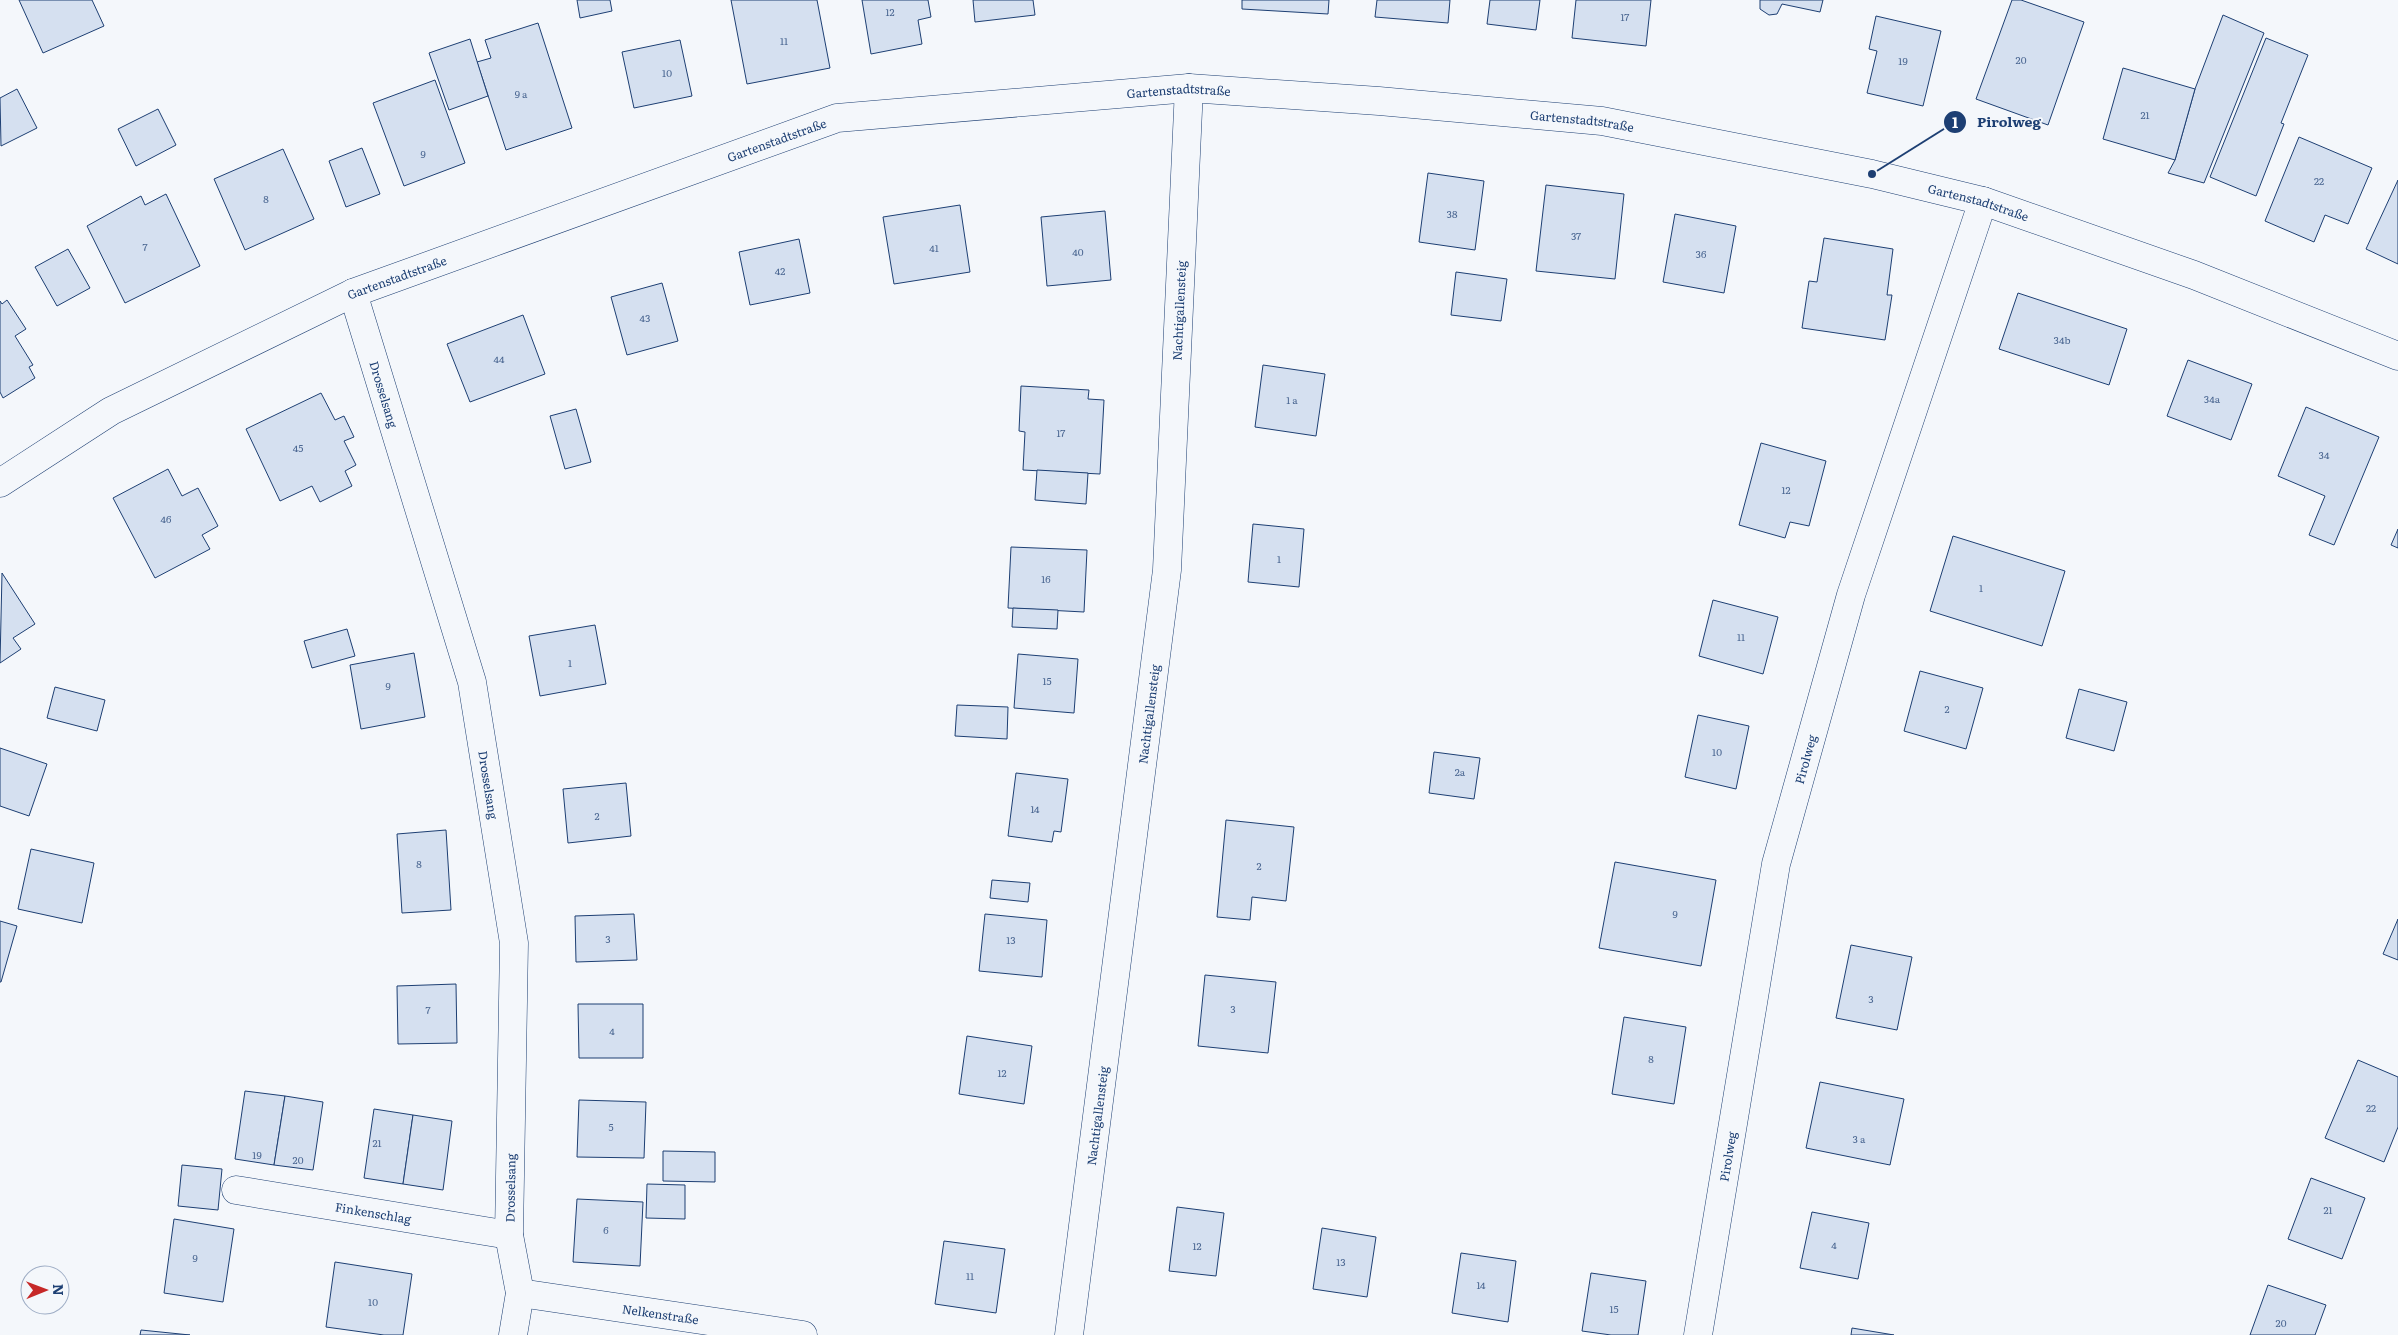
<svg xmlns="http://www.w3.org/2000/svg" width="2398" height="1335" font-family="Literata,serif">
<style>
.building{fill:#d5e0f0;stroke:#1d3f73}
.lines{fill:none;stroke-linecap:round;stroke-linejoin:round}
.street-casing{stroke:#1d3f73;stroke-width:29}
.street{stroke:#f4f7fb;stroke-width:28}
.labels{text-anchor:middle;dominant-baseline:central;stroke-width:4;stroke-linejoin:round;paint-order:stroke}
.number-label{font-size:10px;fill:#4b6792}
.street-label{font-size:12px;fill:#1d3f73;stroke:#f4f7fb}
.leader{fill:none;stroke:#1d3f73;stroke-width:2}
.callout-dot{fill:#1d3f73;stroke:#f4f7fb;stroke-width:2}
.mark-label{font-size:15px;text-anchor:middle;font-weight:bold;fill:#fff}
.callout-label{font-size:14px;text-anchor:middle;font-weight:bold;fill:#1d3f73;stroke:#f4f7fb;stroke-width:4;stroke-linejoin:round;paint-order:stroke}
</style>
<rect width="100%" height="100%" fill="#f4f7fb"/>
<g class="building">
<polygon points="19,0 92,0 104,26 43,53"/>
<polygon points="577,0 610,0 612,11 580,18"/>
<polygon points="731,0 817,0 830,68 747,84"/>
<polygon points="862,0 928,0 931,17 918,20 922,44 871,54"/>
<polygon points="973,0 1033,0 1035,15 975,22"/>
<polygon points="1242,0 1329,0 1328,14 1242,9"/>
<polygon points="1377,0 1450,0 1448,23 1375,17"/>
<polygon points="1490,0 1540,0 1536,30 1487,24"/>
<polygon points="1576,0 1651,0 1646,46 1572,38"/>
<polygon points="1760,0 1823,0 1820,12 1782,4 1777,14 1769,15 1760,9"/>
<polygon points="2012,0 2021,0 2084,22 2048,125 1976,99"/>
<polygon points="2223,15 2264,33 2204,183 2168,173 2175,160 2195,89"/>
<polygon points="1876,16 1941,31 1923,106 1867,93 1877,51 1869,49"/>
<polygon points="538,23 572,128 506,150 477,62 491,58 485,40"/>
<polygon points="2266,38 2308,55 2281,123 2284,124 2256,196 2210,177"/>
<polygon points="470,39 488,96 449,110 429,53"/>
<polygon points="680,40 692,96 634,108 622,52"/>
<polygon points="2123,68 2195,89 2175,160 2103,139"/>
<polygon points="435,80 465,163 404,186 373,103"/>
<polygon points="17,89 37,128 1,146 0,98"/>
<polygon points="158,109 176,145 136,166 118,129"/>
<polygon points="2299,137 2372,168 2348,224 2325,215 2314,242 2265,221"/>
<polygon points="362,148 380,194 346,207 329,161"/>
<polygon points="283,149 314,219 245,250 214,179"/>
<polygon points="1428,173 1484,181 1475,250 1419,242"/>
<polygon points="2398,180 2398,264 2366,249"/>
<polygon points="1546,185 1624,194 1615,279 1536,271"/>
<polygon points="166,194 200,266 125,303 87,226 141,196 145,205"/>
<polygon points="960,205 970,272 894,284 883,217"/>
<polygon points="1105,211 1111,280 1047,286 1041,217"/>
<polygon points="1675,214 1736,226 1724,293 1663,282"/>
<polygon points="1824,238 1893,249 1887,295 1892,295 1885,340 1802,328 1809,281 1817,282"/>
<polygon points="799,239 810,293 750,305 739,252"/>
<polygon points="68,249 90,288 57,306 35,267"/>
<polygon points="1456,272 1507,279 1501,321 1451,315"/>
<polygon points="662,283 678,341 627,355 611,297"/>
<polygon points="2018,293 2127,329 2109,385 1999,349"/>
<polygon points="7,300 26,329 15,336 33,365 29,367 35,378 3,398 0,392 0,301 2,304"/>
<polygon points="523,315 545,374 470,402 447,344"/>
<polygon points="2188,360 2252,384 2231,440 2167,416"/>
<polygon points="1263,365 1325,374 1316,436 1255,427"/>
<polygon points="1021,386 1089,390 1088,399 1104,400 1100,474 1023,470 1025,432 1019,431"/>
<polygon points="321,393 335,420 344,416 354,437 344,441 356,465 345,471 352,486 320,502 312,486 280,501 246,429"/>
<polygon points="2306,407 2379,437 2334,545 2309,535 2325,496 2278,476"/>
<polygon points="576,409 591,462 565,469 550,416"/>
<polygon points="1761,443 1826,461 1809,526 1790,522 1785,538 1739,525"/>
<polygon points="168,469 182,496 198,488 218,526 202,535 210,549 155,578 113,498"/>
<polygon points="1037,470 1088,473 1086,504 1035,500"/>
<polygon points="1253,524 1304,529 1299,587 1248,582"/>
<polygon points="2398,529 2398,548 2391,545"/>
<polygon points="1953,536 2065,571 2042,646 1930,611"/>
<polygon points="1011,547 1087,550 1084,612 1008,608"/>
<polygon points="2,573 35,624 13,638 21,649 0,663"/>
<polygon points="1713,600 1778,617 1763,674 1699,656"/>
<polygon points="1013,608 1058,610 1057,629 1012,627"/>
<polygon points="595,625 606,684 540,696 529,636"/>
<polygon points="347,629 355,656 312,668 304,641"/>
<polygon points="414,653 425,717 361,729 350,665"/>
<polygon points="1018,654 1078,659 1074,713 1014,708"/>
<polygon points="1920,671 1983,688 1966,749 1904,731"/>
<polygon points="55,687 105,700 97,731 47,718"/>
<polygon points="2079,689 2127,702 2114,751 2066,738"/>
<polygon points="957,705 1008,707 1007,739 955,736"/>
<polygon points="1698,715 1749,726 1736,789 1685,777"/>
<polygon points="0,748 47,764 29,816 0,806"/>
<polygon points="1434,752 1480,758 1474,799 1429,793"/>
<polygon points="1016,773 1068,779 1061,832 1054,831 1052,842 1008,836"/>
<polygon points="626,783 631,836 568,843 563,789"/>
<polygon points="1226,820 1294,827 1286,901 1252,897 1250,920 1217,917"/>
<polygon points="446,830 451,910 402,913 397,834"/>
<polygon points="31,849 94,863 82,923 18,909"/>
<polygon points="1615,862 1716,880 1701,966 1599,948"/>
<polygon points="992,880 1030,883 1028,902 990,898"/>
<polygon points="634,914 637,960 576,962 575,916"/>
<polygon points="985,914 1047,920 1042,977 979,971"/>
<polygon points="2398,919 2398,960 2383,954"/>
<polygon points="0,921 17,926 1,982 0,982"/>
<polygon points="1851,945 1912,957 1897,1030 1836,1018"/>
<polygon points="1205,975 1276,982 1268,1053 1198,1046"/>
<polygon points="456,984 457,1043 398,1044 397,986"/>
<polygon points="578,1004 643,1004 643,1058 579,1058"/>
<polygon points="1624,1017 1686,1027 1674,1104 1612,1094"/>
<polygon points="967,1036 1032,1046 1024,1104 959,1094"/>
<polygon points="2358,1060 2398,1077 2398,1127 2384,1162 2325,1138"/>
<polygon points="1820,1082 1904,1099 1890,1165 1806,1148"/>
<polygon points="245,1091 285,1096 274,1165 235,1159"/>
<polygon points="285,1096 323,1102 313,1170 274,1165"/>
<polygon points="579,1100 646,1102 644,1158 577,1157"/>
<polygon points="374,1109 413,1115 403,1184 364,1178"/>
<polygon points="413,1115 452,1121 443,1190 403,1184"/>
<polygon points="663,1151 715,1152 715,1182 663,1181"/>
<polygon points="182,1165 222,1169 218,1210 178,1206"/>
<polygon points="2311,1178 2365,1198 2342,1259 2288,1239"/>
<polygon points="647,1184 685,1185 685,1219 646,1218"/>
<polygon points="577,1199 643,1202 640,1266 573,1262"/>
<polygon points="1177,1207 1224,1213 1216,1276 1169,1271"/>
<polygon points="1812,1212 1869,1223 1858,1279 1800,1268"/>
<polygon points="174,1219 234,1229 223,1302 164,1293"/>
<polygon points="1322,1228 1376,1237 1367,1297 1313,1289"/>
<polygon points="944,1241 1005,1249 996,1313 935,1304"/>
<polygon points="1461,1253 1516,1261 1508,1322 1452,1313"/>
<polygon points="335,1262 412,1274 403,1335 384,1335 326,1327"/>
<polygon points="1591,1273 1646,1281 1638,1335 1611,1335 1582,1331"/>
<polygon points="2268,1285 2326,1305 2315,1335 2250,1335"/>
<polygon points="1852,1328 1894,1335 1851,1335"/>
<polygon points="141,1330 190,1335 140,1335"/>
</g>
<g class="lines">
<defs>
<g id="street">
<path id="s1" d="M 353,293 L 472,682 L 514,943 L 509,1235 L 520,1293 L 513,1335"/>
<path id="s2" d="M 0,483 L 111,411 L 353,293 L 837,118 L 1189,88 L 1379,101 L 1602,121 L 1872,174 L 1983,201 L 2194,275 L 2398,356"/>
<path id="s3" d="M 236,1190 L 509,1235"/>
<path id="s4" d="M 520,1293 L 803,1335"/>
<path id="s5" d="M 1069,1335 L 1167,570 L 1189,88"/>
<path id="s6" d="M 1698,1335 L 1776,864 L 1851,595 L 1983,201"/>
</g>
</defs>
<use href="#street" class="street-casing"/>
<use href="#street" class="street"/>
</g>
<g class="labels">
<g class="number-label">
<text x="890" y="11">12</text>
<text x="1625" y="16">17</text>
<text x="784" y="40">11</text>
<text x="2021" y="59">20</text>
<text x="1903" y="60">19</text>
<text x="667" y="72">10</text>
<text x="521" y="93">9 a</text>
<text x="2145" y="114">21</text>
<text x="423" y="153">9</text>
<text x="2319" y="180">22</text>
<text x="266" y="198">8</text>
<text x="1452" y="213">38</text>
<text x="1576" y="235">37</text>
<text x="145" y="246">7</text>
<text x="934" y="247">41</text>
<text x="1078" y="251">40</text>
<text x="1701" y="253">36</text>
<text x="780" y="270">42</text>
<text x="645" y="317">43</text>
<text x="2062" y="339">34b</text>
<text x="499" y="358">44</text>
<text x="2212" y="398">34a</text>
<text x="1292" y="399">1 a</text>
<text x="1061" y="432">17</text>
<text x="298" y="447">45</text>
<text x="2324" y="454">34</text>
<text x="1786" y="489">12</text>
<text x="166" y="518">46</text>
<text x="1279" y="558">1</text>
<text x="1046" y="578">16</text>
<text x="1981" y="587">1</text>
<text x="1741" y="636">11</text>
<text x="570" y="662">1</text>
<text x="1047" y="680">15</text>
<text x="388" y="685">9</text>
<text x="1947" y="708">2</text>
<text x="1717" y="751">10</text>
<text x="1460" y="771">2a</text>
<text x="1035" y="808">14</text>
<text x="597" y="815">2</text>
<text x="419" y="863">8</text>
<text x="1259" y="865">2</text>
<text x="1675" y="913">9</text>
<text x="608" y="938">3</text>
<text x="1011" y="939">13</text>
<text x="1871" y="998">3</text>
<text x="1233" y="1008">3</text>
<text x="428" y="1009">7</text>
<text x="612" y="1030">4</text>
<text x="1651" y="1058">8</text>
<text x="1002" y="1072">12</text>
<text x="2371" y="1107">22</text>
<text x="611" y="1126">5</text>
<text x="1859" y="1138">3 a</text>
<text x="377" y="1142">21</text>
<text x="257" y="1154">19</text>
<text x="298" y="1159">20</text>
<text x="2328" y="1209">21</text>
<text x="606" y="1229">6</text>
<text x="1834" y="1244">4</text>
<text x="1197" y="1245">12</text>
<text x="195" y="1257">9</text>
<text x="1341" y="1261">13</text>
<text x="970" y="1275">11</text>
<text x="1481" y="1284">14</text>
<text x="373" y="1301">10</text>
<text x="1614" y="1308">15</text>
<text x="2281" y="1322">20</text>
</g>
<g class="street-label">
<text stroke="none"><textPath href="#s2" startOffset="1259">Gartenstadtstraße</textPath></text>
<text stroke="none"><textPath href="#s2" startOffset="1664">Gartenstadtstraße</textPath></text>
<text stroke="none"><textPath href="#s2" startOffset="852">Gartenstadtstraße</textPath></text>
<text stroke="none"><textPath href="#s2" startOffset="2069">Gartenstadtstraße</textPath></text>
<text stroke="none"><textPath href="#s2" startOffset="448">Gartenstadtstraße</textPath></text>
<text stroke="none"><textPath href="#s5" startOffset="1031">Nachtigallensteig</textPath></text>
<text stroke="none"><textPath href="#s1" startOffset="106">Drosselsang</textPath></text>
<text stroke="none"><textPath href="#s5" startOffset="626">Nachtigallensteig</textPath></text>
<text stroke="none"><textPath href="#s6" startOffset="586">Pirolweg</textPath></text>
<text stroke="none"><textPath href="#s1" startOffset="511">Drosselsang</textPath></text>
<text stroke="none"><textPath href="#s5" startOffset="221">Nachtigallensteig</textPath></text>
<text stroke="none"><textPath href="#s6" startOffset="181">Pirolweg</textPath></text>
<text transform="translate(510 1188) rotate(-89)">Drosselsang</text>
<text stroke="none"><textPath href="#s3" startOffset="139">Finkenschlag</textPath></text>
<text stroke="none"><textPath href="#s4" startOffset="142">Nelkenstraße</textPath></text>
</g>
</g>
<path class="leader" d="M1872 174L1955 122"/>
<g class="callout-dot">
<circle cx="1872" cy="174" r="5"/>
<circle cx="1955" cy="122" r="12"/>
</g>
<g class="mark-label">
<text x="1955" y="128">1</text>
</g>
<g class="callout-label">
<text x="2009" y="127">Pirolweg</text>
</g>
<g transform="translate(45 1290) rotate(89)"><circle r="24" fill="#f4f7fb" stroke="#9eadc5"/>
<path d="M0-4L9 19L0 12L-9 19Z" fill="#c62828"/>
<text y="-8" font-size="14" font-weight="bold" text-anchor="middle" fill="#1d3f73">N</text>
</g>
</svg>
